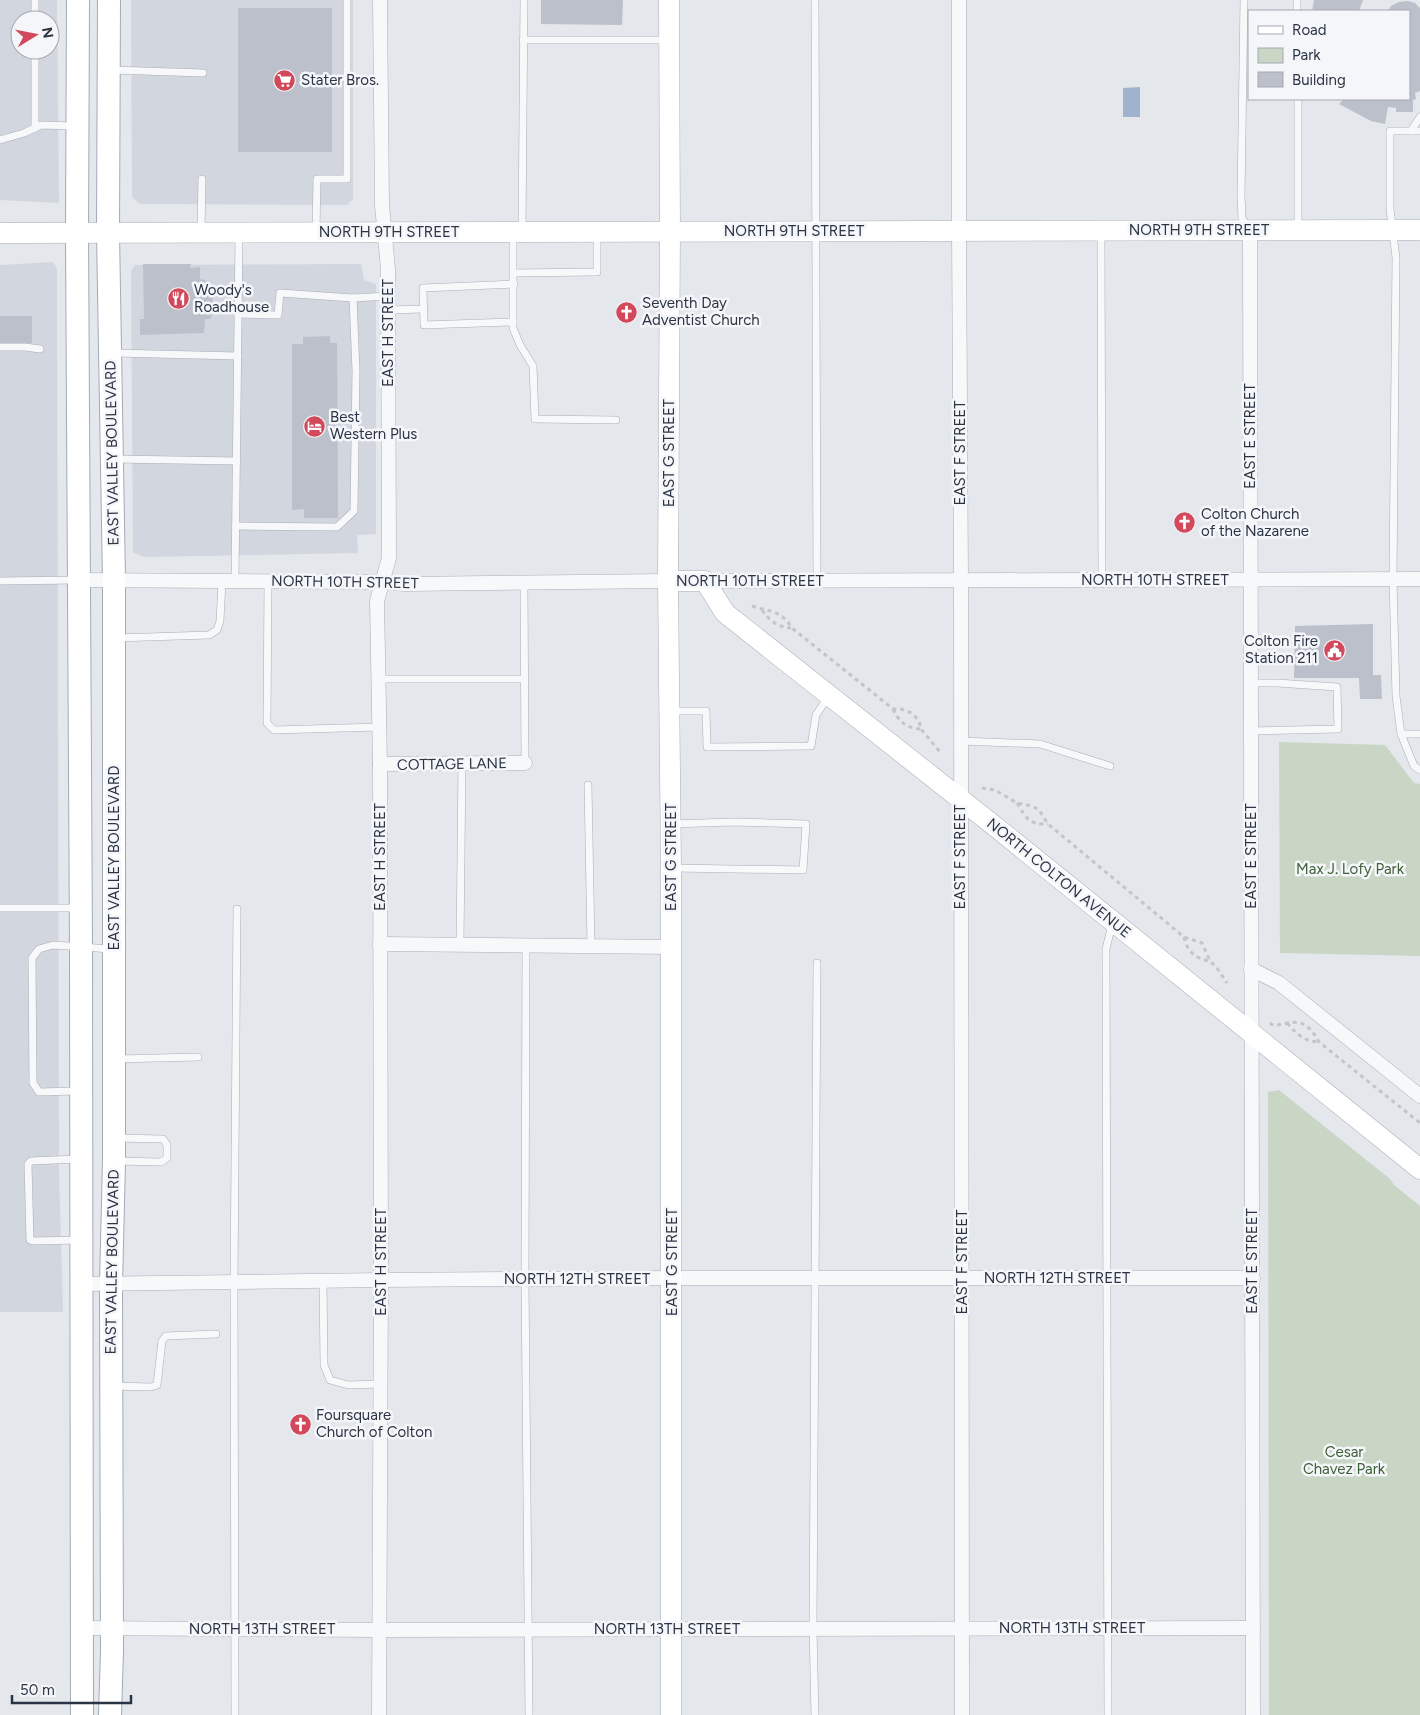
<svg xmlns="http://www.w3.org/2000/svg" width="1420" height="1715" font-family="Figtree,sans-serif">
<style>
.built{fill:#d2d6de;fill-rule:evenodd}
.green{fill:#c9d6c5}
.water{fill:#9fb4cc}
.building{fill:#bbc0ca}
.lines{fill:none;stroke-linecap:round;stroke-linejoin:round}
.lane-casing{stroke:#a9aeb7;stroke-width:8}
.street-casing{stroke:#a9aeb7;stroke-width:15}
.secondary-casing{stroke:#a9aeb7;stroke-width:21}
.primary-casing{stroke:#a3abb8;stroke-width:24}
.path{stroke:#c2c5cb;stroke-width:3;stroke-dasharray:4 4;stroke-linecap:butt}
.lane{stroke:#f7f8fa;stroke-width:7}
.street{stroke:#f7f8fa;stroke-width:14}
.secondary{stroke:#fff;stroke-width:20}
.primary{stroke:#fff;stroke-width:22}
.labels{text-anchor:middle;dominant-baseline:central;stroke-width:5;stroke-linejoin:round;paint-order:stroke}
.poi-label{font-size:15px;fill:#2b3445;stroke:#f4f6f9;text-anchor:start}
.street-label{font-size:15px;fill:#2b3445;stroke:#f4f6f9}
.park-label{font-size:15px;fill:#3f6138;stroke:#f4f6f9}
</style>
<rect width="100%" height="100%" fill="#e4e7ec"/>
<g class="built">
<path d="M 0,0 L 57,0 L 59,203 L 0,200 ZM 20,20 L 50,20 L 50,50 L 20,50 Z"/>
<polygon points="131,0 353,0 353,199 347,205 140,204 132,197"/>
<polygon points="53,262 57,269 59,1172 63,1312 0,1312 0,265"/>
<polygon points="361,264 364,280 376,284 376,534 357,535 358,553 143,557 133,552 131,271 135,265"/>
</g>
<g class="green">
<polygon points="1279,742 1385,745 1414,783 1420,784 1420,956 1280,953"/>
<polygon points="1279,1090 1390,1179 1394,1185 1420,1206 1420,1715 1269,1715 1268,1092"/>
</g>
<polygon class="water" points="1140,87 1140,117 1123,117 1123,88"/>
<g class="building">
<polygon points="541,0 623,0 622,25 541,24"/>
<polygon points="1314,0 1363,0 1359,11 1312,11"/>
<polygon points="1408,1 1415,3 1420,8 1420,91 1415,93 1416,99 1413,100 1413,112 1396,112 1396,108 1388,107 1385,124 1371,121 1339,104 1344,99 1409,99 1409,11 1388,11 1391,6 1399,2"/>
<rect x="238" y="8" width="94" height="144"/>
<polygon points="143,264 191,264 190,268 200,267 200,279 210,282 210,295 213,295 211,319 205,319 204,333 140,335 140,319 144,319"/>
<rect x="0" y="316" width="32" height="27"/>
<polygon points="330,336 330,343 337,343 338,518 304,518 304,509 292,510 292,344 303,344 303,337"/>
<polygon points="1373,624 1373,675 1381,675 1382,699 1360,699 1359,678 1294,678 1295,626"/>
</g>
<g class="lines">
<defs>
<g id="lane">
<polyline points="815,0 817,581"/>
<polyline points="1244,0 1241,196 1242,218 1248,228"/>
<polyline points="1297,0 1297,11"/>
<polyline points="35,20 35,0"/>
<polyline points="523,40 666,40"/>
<polyline points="112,70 203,73"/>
<polyline points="1298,99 1298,229"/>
<polyline points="35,128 35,50"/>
<polyline points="1411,131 1420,117"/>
<polyline points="1420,131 1390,131 1390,209 1396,258 1393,579 1396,696 1401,734 1414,766 1420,770"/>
<polyline points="0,140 24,133 41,125 74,126"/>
<polyline points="201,231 202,179"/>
<polyline points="522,231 524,0"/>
<polyline points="316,232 317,179 347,179 347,0"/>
<polyline points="1101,233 1102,580"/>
<polyline points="513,235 513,328 520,345 533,366 535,419 616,420"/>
<polyline points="514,273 597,272 597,234"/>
<polyline points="388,310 423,309"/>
<polyline points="238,314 278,315 280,293 353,298 388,296"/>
<polyline points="513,322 424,325 423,288 514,284"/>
<polyline points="0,347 25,347 40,349"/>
<polyline points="114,353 238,356"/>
<polyline points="114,459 237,461"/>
<polyline points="236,526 337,527 354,511 356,371 353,298"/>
<polyline points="0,581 77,580"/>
<polyline points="235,581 239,235"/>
<polyline points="268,581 267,723 274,730 379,727"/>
<polyline points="524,583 525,763"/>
<polyline points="116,638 209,635 217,630 220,621 222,581"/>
<polyline points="379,679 525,679"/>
<polyline points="1251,683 1277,683 1337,687 1338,729 1251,731"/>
<polyline points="672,711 706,711 707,747 811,746 816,715 828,697"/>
<polyline points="1401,734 1420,734"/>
<polyline points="961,741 1040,744 1110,766"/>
<polyline points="588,785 591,945"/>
<polyline points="671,824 733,822 806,824 803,870 673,868"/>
<polyline points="0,908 78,908"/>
<polyline points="460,944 462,763"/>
<polyline points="526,944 525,1279 529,1715"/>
<polyline points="117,1059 198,1057"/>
<polyline points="78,1091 39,1092 33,1083 32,958 39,949 53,945 111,949"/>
<polyline points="78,1159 31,1161 28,1164 30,1240 34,1241 80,1240"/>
<polyline points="117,1161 161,1162 167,1158 167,1145 163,1139 117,1138"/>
<polyline points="323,1281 324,1365 330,1380 348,1385 381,1384"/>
<polyline points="113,1386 151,1387 157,1385 162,1341 166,1336 216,1334"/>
<polyline points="235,1715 234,1283 237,909"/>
<polyline points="815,1715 813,1628 817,963"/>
<polyline points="1108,1715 1106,949 1112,924"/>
</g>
<g id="street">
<polyline points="959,0 959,231 961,580 962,1715"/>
<polyline points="1250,231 1253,1715"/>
<polyline points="79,580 383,582 405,584 668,581"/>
<polyline points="705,581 1420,579"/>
<polyline points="380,764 525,763"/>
<polyline points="380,944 671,947"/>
<polyline points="1251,969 1279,983 1420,1096"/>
<polyline points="82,1284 381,1280 672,1278 1253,1278"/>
<polyline points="81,1628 380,1630 1253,1628"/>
<polyline points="379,1715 381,1280 380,764 377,601 389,558 388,269 382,205 380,0"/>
</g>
<g id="secondary">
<polyline points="669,0 670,231 668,581 671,868 671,1715"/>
<polyline points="0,233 1420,230"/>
<polyline points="668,581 705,581 725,613 992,824 1420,1169"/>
</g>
<g id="primary">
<polyline points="78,0 77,233 81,947 82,1715"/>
<polyline points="109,0 108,233 114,581 114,1161 111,1285 112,1651 110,1715"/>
</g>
</defs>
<use href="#lane" class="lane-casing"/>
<use href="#street" class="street-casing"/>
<use href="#secondary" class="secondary-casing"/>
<use href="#primary" class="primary-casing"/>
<g class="path">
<path d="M 752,606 C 770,612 781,610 792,628 L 893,709 L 901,709 L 912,713 L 919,721 L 921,729 L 940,752"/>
<path d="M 762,610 C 770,621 777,627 791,628"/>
<path d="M 893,709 C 899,722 906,728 921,729"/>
<polyline points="982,788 995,790 1017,803 1032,806 1039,810 1048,824 1184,937 1202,943 1210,961 1217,968 1227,983"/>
<path d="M 1017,803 C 1026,818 1029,825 1048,824"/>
<path d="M 1184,937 C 1187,951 1195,959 1210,961"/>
<path d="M 1270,1023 L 1274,1026 C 1298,1020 1306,1019 1319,1042 L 1420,1123"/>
<path d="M 1287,1023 C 1297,1034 1303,1041 1318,1042"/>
</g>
<use href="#lane" class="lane"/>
<use href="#street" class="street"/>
<use href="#secondary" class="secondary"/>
<use href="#primary" class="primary"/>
</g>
<defs>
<symbol id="supermarket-disc" viewBox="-11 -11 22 22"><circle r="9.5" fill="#d1495b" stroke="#f4f6f9"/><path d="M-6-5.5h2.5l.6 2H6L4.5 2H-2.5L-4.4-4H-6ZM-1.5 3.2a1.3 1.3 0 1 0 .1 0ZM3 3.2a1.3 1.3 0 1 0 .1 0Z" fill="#fff"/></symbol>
<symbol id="restaurant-disc" viewBox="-11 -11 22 22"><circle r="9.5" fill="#d1495b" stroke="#f4f6f9"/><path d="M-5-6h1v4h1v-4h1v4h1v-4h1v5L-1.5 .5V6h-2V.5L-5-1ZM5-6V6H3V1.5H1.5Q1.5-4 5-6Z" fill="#fff"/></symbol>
<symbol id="church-disc" viewBox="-11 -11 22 22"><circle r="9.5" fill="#d1495b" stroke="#f4f6f9"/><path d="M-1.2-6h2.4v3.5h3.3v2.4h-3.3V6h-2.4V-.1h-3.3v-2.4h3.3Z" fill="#fff"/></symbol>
<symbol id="hotel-disc" viewBox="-11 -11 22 22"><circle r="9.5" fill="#d1495b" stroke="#f4f6f9"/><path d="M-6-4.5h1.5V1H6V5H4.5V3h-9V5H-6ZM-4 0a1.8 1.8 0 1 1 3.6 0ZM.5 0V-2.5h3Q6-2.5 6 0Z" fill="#fff"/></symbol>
<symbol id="civic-disc" viewBox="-11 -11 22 22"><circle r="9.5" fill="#d1495b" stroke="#f4f6f9"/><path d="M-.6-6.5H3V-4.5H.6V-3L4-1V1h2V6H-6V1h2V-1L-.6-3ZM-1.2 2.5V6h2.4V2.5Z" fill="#fff"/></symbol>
</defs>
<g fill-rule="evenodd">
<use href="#supermarket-disc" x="272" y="68" width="25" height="25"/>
<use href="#restaurant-disc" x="166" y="286" width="25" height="25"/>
<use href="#church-disc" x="614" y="300" width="25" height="25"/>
<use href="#hotel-disc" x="302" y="414" width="25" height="25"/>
<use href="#church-disc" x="1172" y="510" width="25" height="25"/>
<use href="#civic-disc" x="1322" y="638" width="25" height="25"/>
<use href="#church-disc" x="288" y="1412" width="25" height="25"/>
</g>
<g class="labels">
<g class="poi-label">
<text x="301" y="80">Stater Bros.</text>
<text x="194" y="290">Woody's<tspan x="194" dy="17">Roadhouse</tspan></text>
<text x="642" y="303">Seventh Day<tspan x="642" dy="17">Adventist Church</tspan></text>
<text x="330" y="417">Best<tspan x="330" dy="17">Western Plus</tspan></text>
<text x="1201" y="514">Colton Church<tspan x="1201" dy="17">of the Nazarene</tspan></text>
<text x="1318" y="641" text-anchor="end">Colton Fire<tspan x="1318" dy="17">Station 211</tspan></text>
<text x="316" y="1415">Foursquare<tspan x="316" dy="17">Church of Colton</tspan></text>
</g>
<g class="street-label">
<text x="1199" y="230">NORTH 9TH STREET</text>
<text x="794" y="231">NORTH 9TH STREET</text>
<text x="389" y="232">NORTH 9TH STREET</text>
<text transform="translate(388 333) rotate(-90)">EAST H STREET</text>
<text transform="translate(1250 436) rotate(-90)">EAST E STREET</text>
<text transform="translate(112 453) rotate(-91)">EAST VALLEY BOULEVARD</text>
<text transform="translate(669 453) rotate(-90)">EAST G STREET</text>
<text transform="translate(960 453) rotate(-90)">EAST F STREET</text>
<text x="1155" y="580">NORTH 10TH STREET</text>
<text x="750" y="581">NORTH 10TH STREET</text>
<text transform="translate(345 582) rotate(1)">NORTH 10TH STREET</text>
<text transform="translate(452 764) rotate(-1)">COTTAGE LANE</text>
<text transform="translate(1251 856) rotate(-90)">EAST E STREET</text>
<text transform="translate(380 857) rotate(-90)">EAST H STREET</text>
<text transform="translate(671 857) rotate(-90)">EAST G STREET</text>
<text transform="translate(960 857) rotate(-90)">EAST F STREET</text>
<text transform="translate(114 858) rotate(-90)">EAST VALLEY BOULEVARD</text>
<text transform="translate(1059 878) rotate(39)">NORTH COLTON AVENUE</text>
<text transform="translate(1252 1261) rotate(-90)">EAST E STREET</text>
<text transform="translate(112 1262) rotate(-89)">EAST VALLEY BOULEVARD</text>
<text transform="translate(381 1262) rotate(-90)">EAST H STREET</text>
<text transform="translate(672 1262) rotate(-90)">EAST G STREET</text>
<text transform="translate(962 1262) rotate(-90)">EAST F STREET</text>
<text x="1057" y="1278">NORTH 12TH STREET</text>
<text x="577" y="1279">NORTH 12TH STREET</text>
<text x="1072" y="1628">NORTH 13TH STREET</text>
<text x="262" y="1629">NORTH 13TH STREET</text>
<text x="667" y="1629">NORTH 13TH STREET</text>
</g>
<g class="park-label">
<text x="1350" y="869">Max J. Lofy Park</text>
<text x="1344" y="1452">Cesar<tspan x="1344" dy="17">Chavez Park</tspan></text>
</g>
</g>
<rect x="1248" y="10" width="162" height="90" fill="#f4f6f9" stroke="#a4a8b1"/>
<rect x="1258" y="26" width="25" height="8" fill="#ffffff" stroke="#a4a8b1"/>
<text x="1292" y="35" font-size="15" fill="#2b3445">Road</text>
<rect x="1258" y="48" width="25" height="15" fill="#c9d6c5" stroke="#a4a8b1"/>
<text x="1292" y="60" font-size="15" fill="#2b3445">Park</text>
<rect x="1258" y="72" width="25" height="15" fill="#bbc0ca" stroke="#a4a8b1"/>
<text x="1292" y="85" font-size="15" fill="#2b3445">Building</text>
<g transform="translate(35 35) rotate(80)"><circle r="24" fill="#f4f6f9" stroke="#a4a8b1"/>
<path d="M0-4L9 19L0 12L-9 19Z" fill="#d1495b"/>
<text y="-8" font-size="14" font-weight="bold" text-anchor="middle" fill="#2b3445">N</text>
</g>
<path d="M12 1695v8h119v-8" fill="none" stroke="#2b3445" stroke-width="2.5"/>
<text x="20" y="1695" font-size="15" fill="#2b3445" stroke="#f4f6f9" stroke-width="4" paint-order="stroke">50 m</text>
</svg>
